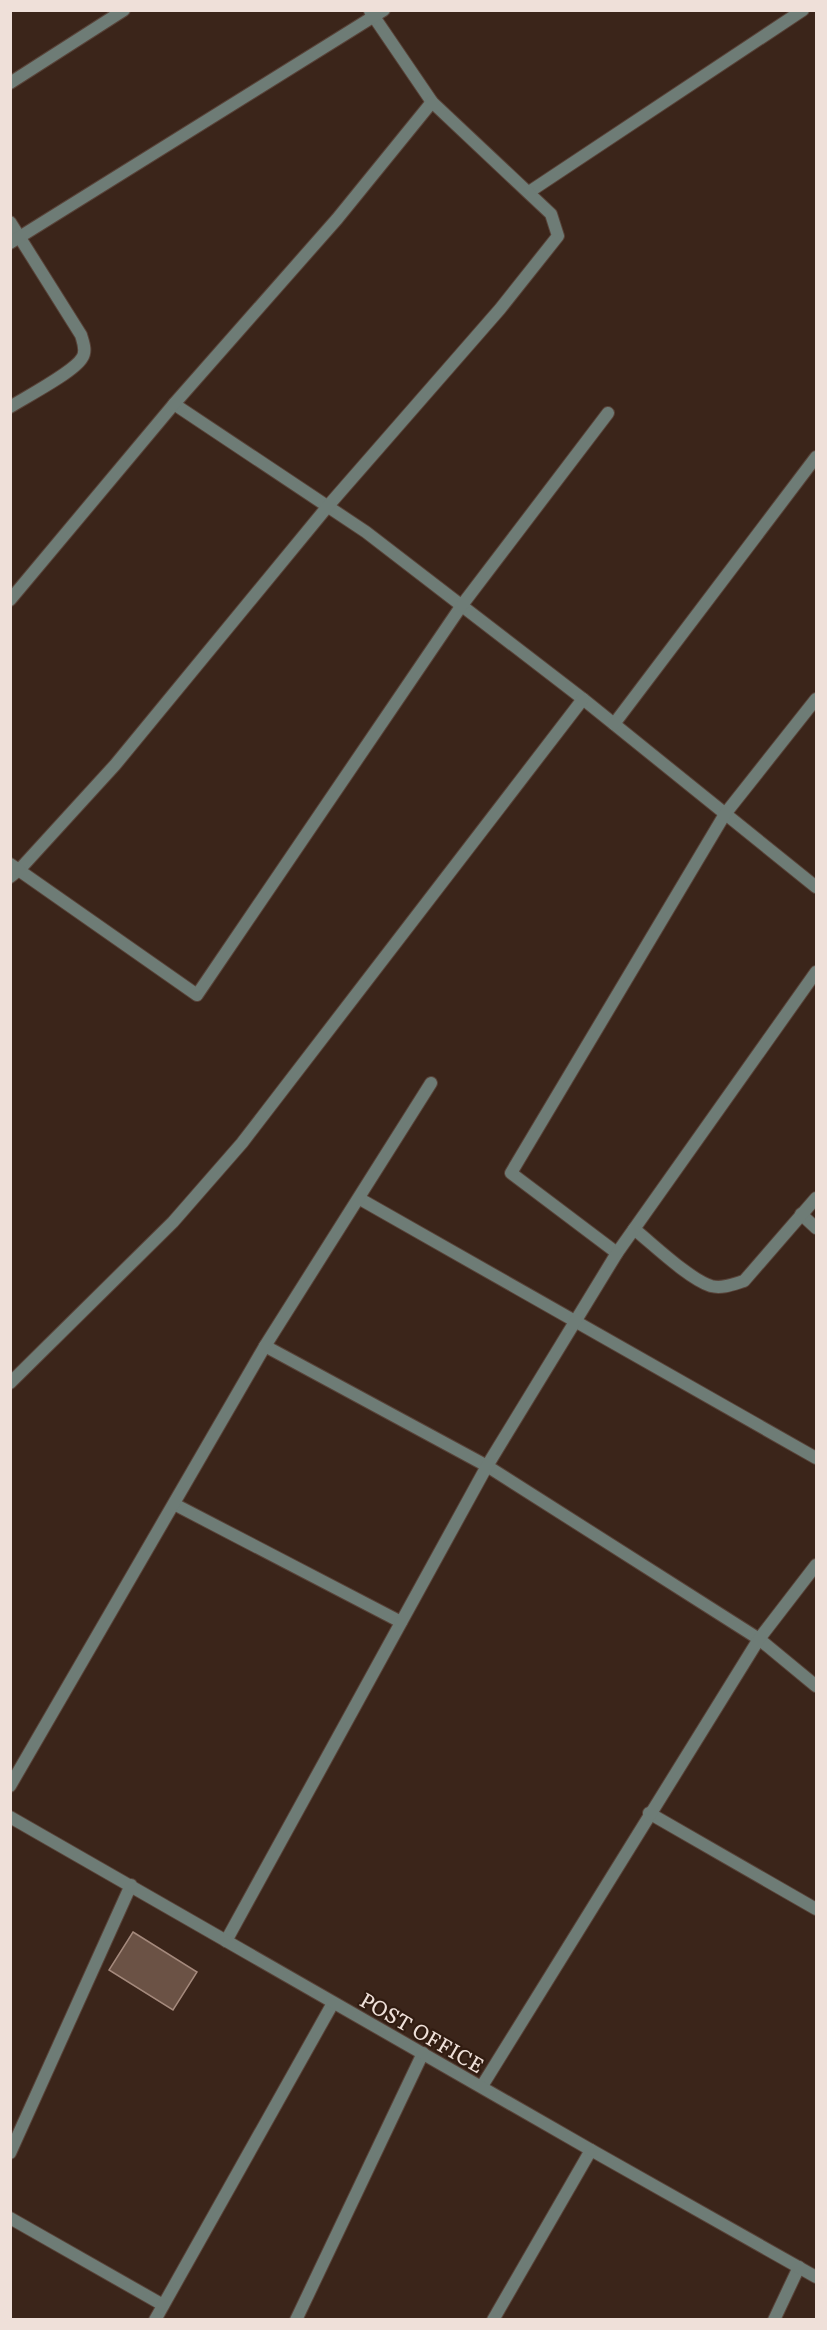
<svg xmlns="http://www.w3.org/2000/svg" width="827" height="2330" font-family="Literata,serif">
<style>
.building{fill:#6b5245;stroke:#a4897c;stroke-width:1.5}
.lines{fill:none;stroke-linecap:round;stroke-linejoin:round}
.minor-casing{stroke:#584339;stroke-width:14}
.tertiary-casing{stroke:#584339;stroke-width:14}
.minor{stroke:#6e7c76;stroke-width:12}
.tertiary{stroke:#6e7c76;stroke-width:12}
.labels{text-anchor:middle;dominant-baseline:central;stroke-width:4.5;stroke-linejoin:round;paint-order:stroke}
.street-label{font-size:21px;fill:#efe0d9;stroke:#311c11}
</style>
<rect width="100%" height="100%" fill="#3b251a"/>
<polygon class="building" points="133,1932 197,1972 173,2010 109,1970"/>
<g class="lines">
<defs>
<g id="minor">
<polyline points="370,11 432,102"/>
<polyline points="10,83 124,10"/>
<polyline points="529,192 803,10"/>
<path d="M 10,222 L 81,335 C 83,342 87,351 82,358 C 74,372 26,397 10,407"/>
<polyline points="10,243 384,10"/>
<polyline points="174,404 366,532 583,699 816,887"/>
<polyline points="10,600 174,404 337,219 432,102 551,214 558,236 500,309 328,506 115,765 20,869 10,877"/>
<polyline points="614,724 816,457"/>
<polyline points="10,864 197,995 462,605 608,413"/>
<polyline points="360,1199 816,1458"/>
<polyline points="801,1214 816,1228"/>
<path d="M 634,1229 C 654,1245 689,1279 711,1286 C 722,1289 734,1284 744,1281 L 816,1198"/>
<polyline points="617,1253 511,1173 725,814 816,699"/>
<polyline points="265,1346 487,1466 759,1639 816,1686"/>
<polyline points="10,1383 173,1222 242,1143 583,699"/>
<polyline points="174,1504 401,1622"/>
<polyline points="10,1786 265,1346 431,1083"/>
<polyline points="649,1813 816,1909"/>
<polyline points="226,1941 487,1466 617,1253 816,972"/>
<polyline points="482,2086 759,1639 816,1565"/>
<polyline points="10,2153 131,1885"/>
<polyline points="10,2218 163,2305"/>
<polyline points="155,2320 333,2003"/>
<polyline points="296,2320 423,2053"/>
<polyline points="493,2320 591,2150"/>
<polyline points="774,2320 799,2267"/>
</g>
<polyline id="tertiary" points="10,1817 591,2150 816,2277"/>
</defs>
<use href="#minor" class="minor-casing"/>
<use href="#tertiary" class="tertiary-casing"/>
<use href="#minor" class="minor"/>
<use href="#tertiary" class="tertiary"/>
</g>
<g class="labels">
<g class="street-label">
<text transform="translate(423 2031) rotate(30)">POST OFFICE</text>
</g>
</g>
<rect width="827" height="2330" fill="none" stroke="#efe0d9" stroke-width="24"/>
</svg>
